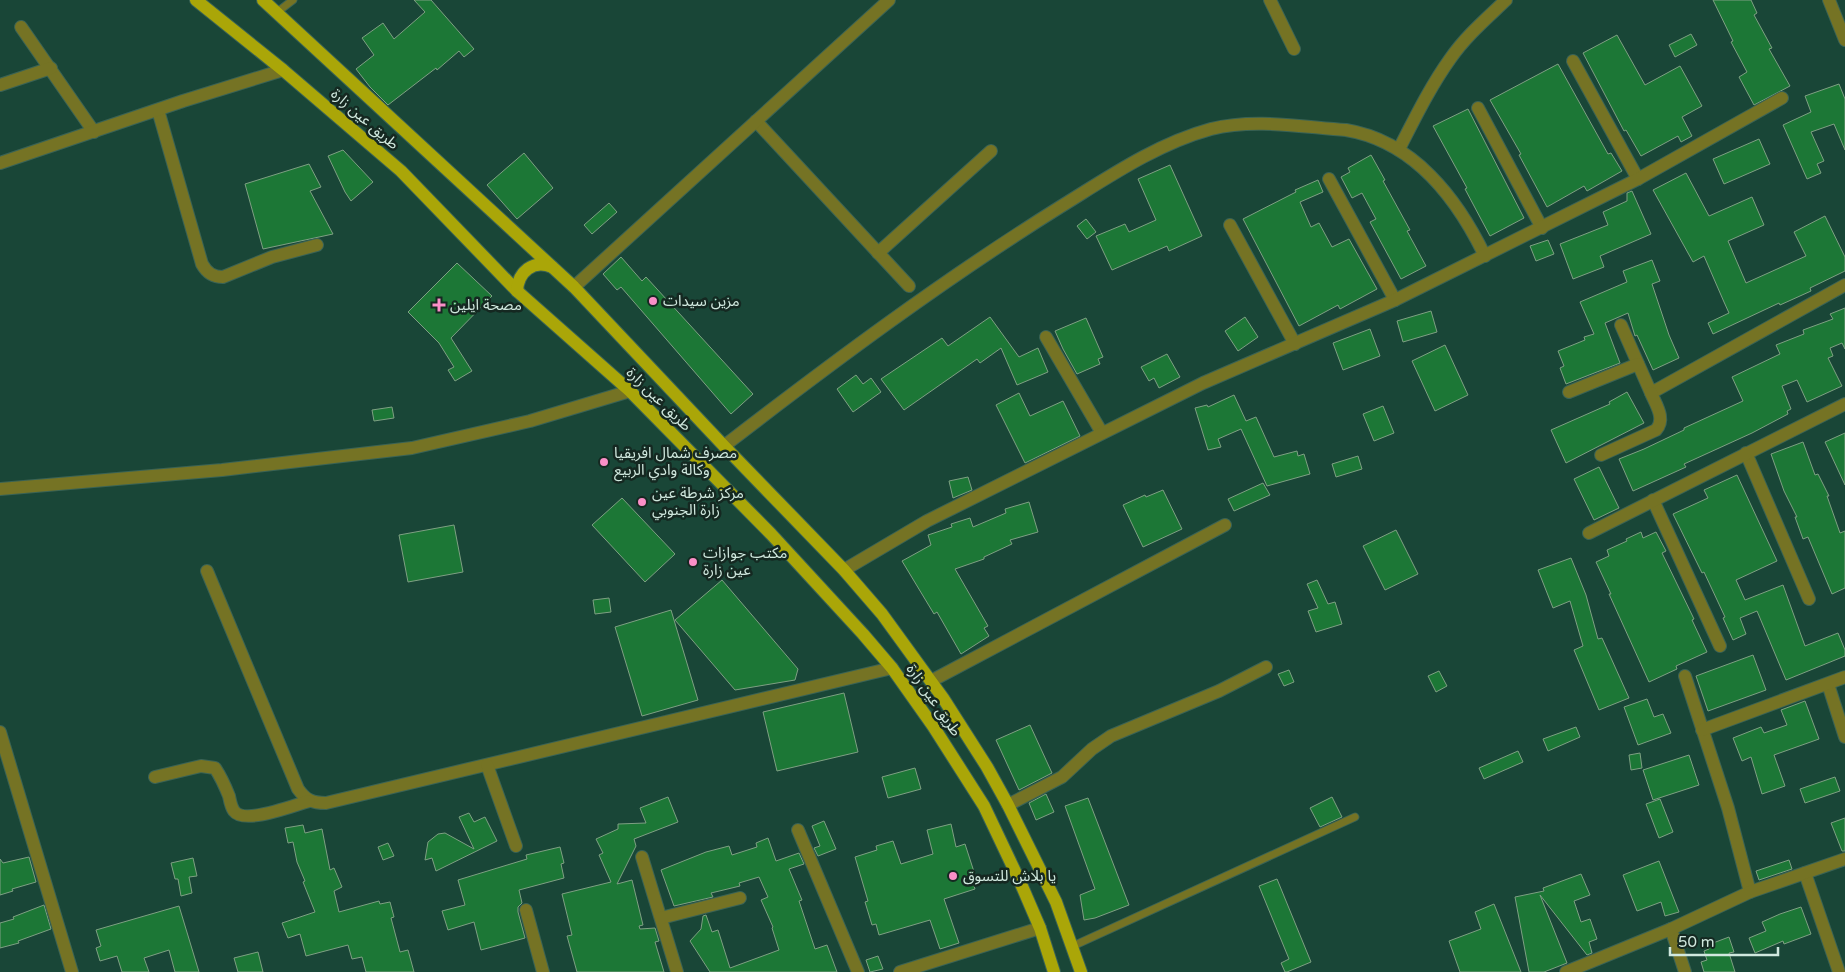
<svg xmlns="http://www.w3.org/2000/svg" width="1845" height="972" font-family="'Varela Round','Noto Sans Arabic',sans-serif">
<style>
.building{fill:#1c7736;stroke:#7ea083}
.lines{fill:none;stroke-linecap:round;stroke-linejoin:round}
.lane-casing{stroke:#3a6355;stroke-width:9}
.street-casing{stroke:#3a6355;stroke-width:14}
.primary-casing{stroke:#3a6355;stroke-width:14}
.lane{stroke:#757324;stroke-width:7}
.street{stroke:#757324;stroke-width:12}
.primary{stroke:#aaa608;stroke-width:12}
.poi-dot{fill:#fa8fc7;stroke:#152821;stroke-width:2}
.labels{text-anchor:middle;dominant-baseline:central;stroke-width:5;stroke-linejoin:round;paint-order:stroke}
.street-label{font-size:15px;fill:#d0e8de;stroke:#152821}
.poi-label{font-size:15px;fill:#d0e8de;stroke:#152821;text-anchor:start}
</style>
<rect width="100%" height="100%" fill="#194637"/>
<g class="building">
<polygon points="414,0 431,0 474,49 464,57 459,51 437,70 436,68 388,105 370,87 356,69 374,55 362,38 383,23 394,39 425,12"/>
<polygon points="1713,0 1751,0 1757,13 1754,15 1772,48 1769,49 1790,86 1754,105 1739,77 1747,72 1731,42 1733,41"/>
<polygon points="1691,34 1697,45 1675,57 1669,45"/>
<polygon points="1617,35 1645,85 1680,66 1702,106 1682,117 1692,136 1681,142 1678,136 1641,156 1626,130 1624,131 1583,53"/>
<polygon points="1558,64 1608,154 1611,153 1622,171 1587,191 1584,186 1547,207 1519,155 1521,154 1490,100"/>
<polygon points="1839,84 1845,99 1845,150 1834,124 1811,132 1824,161 1817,164 1821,173 1807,179 1783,125 1811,112 1805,96"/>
<polygon points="1468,109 1524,218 1490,236 1465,189 1467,188 1433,126"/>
<polygon points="1759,139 1770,164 1724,184 1713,159"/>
<polygon points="343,150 373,182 351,201 345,192 328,156"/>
<polygon points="524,153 553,188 517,219 487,185"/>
<polygon points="1371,155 1385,180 1383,181 1410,230 1407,231 1426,266 1401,279 1370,222 1376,219 1362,193 1352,198 1341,177 1350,172 1348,168"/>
<polygon points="309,164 321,187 310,191 333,234 263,249 245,184"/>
<polygon points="1170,165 1202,236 1169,251 1167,246 1112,270 1096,236 1125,224 1129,232 1156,220 1138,179"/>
<polygon points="1686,173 1709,216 1752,197 1764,225 1728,241 1746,283 1806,256 1794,232 1825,216 1845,257 1845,271 1810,288 1811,291 1780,305 1779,303 1713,334 1708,323 1729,313 1724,302 1704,256 1693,262 1653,190"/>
<polygon points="1318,180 1323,192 1300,202 1311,227 1319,223 1332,247 1349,239 1377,289 1340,309 1338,305 1299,326 1243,219 1296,192 1295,190"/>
<polygon points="1632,191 1651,234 1600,256 1604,267 1573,279 1560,244 1608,225 1603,212 1627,201 1627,193"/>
<polygon points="609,203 617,212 592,234 584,225"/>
<polygon points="1086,219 1096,232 1087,239 1077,226"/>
<polygon points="1548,240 1554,254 1536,261 1530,246"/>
<polygon points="621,257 642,281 646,277 753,394 731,414 621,287 617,290 603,274"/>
<polygon points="1652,260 1660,281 1652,284 1669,335 1679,358 1653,370 1637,335 1635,336 1628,313 1605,323 1620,363 1566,384 1560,368 1564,366 1558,351 1585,340 1584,337 1594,334 1580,302 1627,282 1623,271"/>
<polygon points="457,263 492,296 451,338 472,371 455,381 448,370 454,367 439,343 408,312"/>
<polygon points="1845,308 1845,349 1842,343 1830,348 1833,356 1828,358 1842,386 1807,402 1797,380 1782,386 1791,409 1787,411 1788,414 1752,433 1684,464 1686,467 1633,491 1619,459 1644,449 1684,430 1684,428 1743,401 1732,377 1780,354 1776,345 1804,334 1803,330 1833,319 1830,314"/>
<polygon points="1431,311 1437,332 1403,342 1397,321"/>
<polygon points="990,317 1019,357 1038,348 1048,372 1017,385 1001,348 980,363 977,359 904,410 881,379 942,338 948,346"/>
<polygon points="1245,317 1258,337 1238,351 1225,331"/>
<polygon points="1086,318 1103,357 1098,359 1100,364 1077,374 1063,349 1055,331"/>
<polygon points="1370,329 1380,356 1343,370 1333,343"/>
<polygon points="1445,345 1468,395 1435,411 1412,361"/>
<polygon points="1167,354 1180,377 1159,388 1154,378 1149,381 1141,367"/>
<polygon points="856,375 863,384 871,378 881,392 853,412 837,389"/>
<polygon points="1627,392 1644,423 1566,463 1551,430 1610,404 1609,402"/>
<polygon points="1019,393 1030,416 1063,401 1080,436 1025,463 996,405"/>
<polygon points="1234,395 1246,421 1256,417 1274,457 1297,451 1298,456 1304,454 1310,474 1267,486 1241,429 1218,439 1221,447 1208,450 1195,408 1207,405 1208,407"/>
<polygon points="1383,406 1394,433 1374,441 1363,414"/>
<polygon points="392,407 394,418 374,421 372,410"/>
<polygon points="1845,433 1845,485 1825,442"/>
<polygon points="1803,442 1815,475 1818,474 1829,496 1827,496 1840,533 1845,531 1845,588 1832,594 1808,537 1803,539 1795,517 1797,517 1784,491 1771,454"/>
<polygon points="1358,456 1362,469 1336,477 1332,464"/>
<polygon points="1599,467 1619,508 1594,520 1574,479"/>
<polygon points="1737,475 1777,561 1736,580 1745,600 1783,585 1805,646 1838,633 1845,650 1845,656 1786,680 1757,611 1740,618 1746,634 1733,640 1723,618 1725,617 1704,572 1702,573 1673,514 1708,498 1704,490"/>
<polygon points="968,477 972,490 953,498 949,481"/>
<polygon points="1263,483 1270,495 1234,511 1228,499"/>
<polygon points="1163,490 1182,529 1143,547 1123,505 1145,495 1146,497"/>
<polygon points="622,498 675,554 645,582 592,525"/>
<polygon points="1029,502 1038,532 1010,540 1012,544 984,557 984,559 955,569 988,626 984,628 989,636 961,654 937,612 934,614 902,561 931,545 928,535 952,527 951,524 970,518 973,527 1006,513 1005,509"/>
<polygon points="454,525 463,572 408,582 399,535"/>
<polygon points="1396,530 1418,574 1385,590 1363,546"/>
<polygon points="1641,532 1643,538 1656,532 1666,551 1662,553 1694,619 1692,620 1707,652 1676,666 1677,669 1649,682 1609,594 1611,594 1596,562 1609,556 1607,550 1627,541 1626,539"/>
<polygon points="1571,558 1586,595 1598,639 1602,638 1629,698 1599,710 1574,650 1583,646 1570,601 1553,608 1538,570"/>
<polygon points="722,580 798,669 795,680 735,690 675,620"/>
<polygon points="1317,580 1328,604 1335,602 1342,624 1316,632 1308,611 1318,608 1307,584"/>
<polygon points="609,598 611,612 595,614 593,600"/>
<polygon points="671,610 698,700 642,716 615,627"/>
<polygon points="1753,655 1766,690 1708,711 1696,676"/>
<polygon points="1289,670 1294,682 1284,686 1278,674"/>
<polygon points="1439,671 1447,686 1436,692 1428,676"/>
<polygon points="844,693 858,752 777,771 763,712"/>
<polygon points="1647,699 1654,717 1663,714 1671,733 1638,745 1624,707"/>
<polygon points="1805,701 1819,739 1774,755 1785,786 1762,794 1751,757 1742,761 1733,738 1761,727 1764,733 1787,725 1781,710"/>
<polygon points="1030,725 1052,773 1019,790 996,740"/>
<polygon points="1576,727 1580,737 1548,751 1543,739"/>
<polygon points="1518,751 1523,762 1484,779 1479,768"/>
<polygon points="1640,753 1642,768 1631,770 1629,755"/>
<polygon points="1689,755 1699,785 1653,800 1643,770"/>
<polygon points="915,768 921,789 888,798 882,777"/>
<polygon points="1835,777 1840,791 1805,803 1800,789"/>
<polygon points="1046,794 1054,812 1036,820 1029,803"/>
<polygon points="668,797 678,822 634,839 636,846 617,884 632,880 643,925 639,926 640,929 655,928 659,941 655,942 664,972 577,972 567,936 572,935 562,894 611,882 599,855 603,853 596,839 618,829 618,824 646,823 640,808"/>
<polygon points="1332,797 1342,817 1320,827 1310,808"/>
<polygon points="1088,798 1129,905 1095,918 1084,920 1080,895 1095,889 1065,806"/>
<polygon points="1660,799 1673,832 1659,838 1646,804"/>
<polygon points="469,813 474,822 485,817 497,841 436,871 432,858 425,860 428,842 438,834 445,833 474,849 459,817"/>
<polygon points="1845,818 1845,851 1842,851 1831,823"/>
<polygon points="824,821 836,849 818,856 814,848 820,846 812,826"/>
<polygon points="951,824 956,847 965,844 976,878 972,880 975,889 944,899 959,943 940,949 930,920 879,935 876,924 872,925 865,902 868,901 855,857 877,850 876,846 893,841 901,864 933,854 927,830"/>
<polygon points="303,825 305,833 322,829 330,870 334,868 342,887 334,891 339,912 379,901 380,904 390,902 394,917 391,918 400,952 408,950 414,972 366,972 362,957 352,959 348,945 306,956 300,934 288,938 282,923 315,912 303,882 305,881 297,862 293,842 288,843 285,828"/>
<polygon points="768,838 776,861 799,853 804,864 789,869 802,900 799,901 815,949 827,945 837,972 710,972 690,941 701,929 703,916 706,915 712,932 718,930 730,968 779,950 772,928 773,927 761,900 768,897 759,877 739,883 740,886 711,893 713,897 674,906 661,870 706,852 729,846 732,855 757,847 756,843"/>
<polygon points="388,843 394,856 383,860 378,847"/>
<polygon points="560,847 564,863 561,864 564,878 519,890 522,903 518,907 518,912 525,938 481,950 474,922 448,930 442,911 465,905 458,880 527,859 526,855"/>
<polygon points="29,857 36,882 12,889 13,891 0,895 0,859 3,863"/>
<polygon points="193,858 197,876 189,877 192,893 181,896 178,879 175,879 171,863"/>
<polygon points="1789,860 1792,869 1759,880 1756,871"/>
<polygon points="1659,861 1679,912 1665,916 1661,902 1637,911 1623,875"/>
<polygon points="1581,874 1590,895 1574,901 1581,922 1590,919 1597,939 1589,942 1592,953 1587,955 1540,895 1567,963 1544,972 1529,972 1515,897 1544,891 1543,888"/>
<polygon points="1277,879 1311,962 1287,972 1285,972 1281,963 1289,959 1259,886"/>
<polygon points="1494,904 1521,972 1460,972 1449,941 1481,929 1475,912"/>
<polygon points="44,905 51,929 18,941 19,943 0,948 0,923 14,919 13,917"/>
<polygon points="179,906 199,972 175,972 169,950 144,958 149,972 122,972 117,956 100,961 96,948 101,946 96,930"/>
<polygon points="1801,907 1811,934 1784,944 1783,941 1755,953 1749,938 1766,931 1762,922 1780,914"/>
<polygon points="1729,937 1734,952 1729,953 1735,972 1704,972 1701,962 1707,960 1704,951 1709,949 1708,946 1713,945 1713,943"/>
<polygon points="258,952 263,972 238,972 234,958"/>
<polygon points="878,956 883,969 870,972 866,960"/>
</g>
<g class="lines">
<defs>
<g id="lane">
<polyline points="276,13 293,0"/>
<polyline points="1073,946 1355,817"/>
</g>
<g id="street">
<polyline points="1270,0 1294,49"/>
<polyline points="1829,0 1845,40"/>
<polyline points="21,27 94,132"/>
<polyline points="1573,61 1638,179"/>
<polyline points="0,85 51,68"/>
<polyline points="1478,108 1542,228"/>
<path d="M 158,110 L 202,264 C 207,273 213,277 223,277 L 272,257 L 317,245"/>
<polyline points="756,121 909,286"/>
<path d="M 1399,149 C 1415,118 1430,87 1450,59 C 1466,36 1486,19 1506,0"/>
<polyline points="0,163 183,101 283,70"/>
<polyline points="1329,179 1395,300"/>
<polyline points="1230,225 1295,344"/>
<polyline points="878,253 991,151"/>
<polyline points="574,287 889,0"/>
<polyline points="1621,325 1651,393 1845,285"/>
<polyline points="1046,337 1102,433"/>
<polyline points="1569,392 1638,364"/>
<path d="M 724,446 C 833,362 943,280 1060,207 C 1107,178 1156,144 1211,129 C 1254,118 1302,127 1346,130 C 1413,141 1457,198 1485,256"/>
<polyline points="1746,453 1809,599"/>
<path d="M 1601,455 L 1656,430 C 1666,419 1656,405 1651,393"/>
<polyline points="0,489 222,470 412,448 530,421 630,391"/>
<polyline points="1653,500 1720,646"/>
<polyline points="1589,533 1845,404"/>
<polyline points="844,570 927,521 1203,383 1395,300 1638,179 1782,98"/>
<path d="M 207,571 L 298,789 C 306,800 312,803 326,803 L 892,668"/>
<polyline points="1685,676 1728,808 1750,892"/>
<polyline points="931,681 1225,525"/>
<polyline points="1828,684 1845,737"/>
<polyline points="1702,730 1845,677"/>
<polyline points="0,732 72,972"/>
<polyline points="487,765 516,846"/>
<path d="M 155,777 L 201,766 L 215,768 C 221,777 225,786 229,796 C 230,801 231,807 234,811 C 244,825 295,805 309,801"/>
<polyline points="1008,805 1062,777 1092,749 1111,736 1219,691 1266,667"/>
<polyline points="798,830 858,972"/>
<polyline points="642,857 677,972"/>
<polyline points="1805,873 1839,972"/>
<polyline points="526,910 543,972"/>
<polyline points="661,918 740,898"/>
<polyline points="1671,929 1685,972"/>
<polyline points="900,972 1040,928"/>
<polyline points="1566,972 1671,929 1750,892 1845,859"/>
</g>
<g id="primary">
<polyline points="196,0 283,70 401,171 517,291 630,391 771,534 863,634 892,668 933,726 984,806 1021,884 1040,928 1054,972"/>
<polyline points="263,0 574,287 724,446 844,570 882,614 943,698 987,767 1008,805 1056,902 1081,972"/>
<path d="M 517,291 C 518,272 533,259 552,267"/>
</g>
</defs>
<use href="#lane" class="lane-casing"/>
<use href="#street" class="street-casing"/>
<use href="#primary" class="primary-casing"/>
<use href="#lane" class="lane"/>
<use href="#street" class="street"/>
<use href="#primary" class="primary"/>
</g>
<g class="poi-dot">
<circle cx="653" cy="301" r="5"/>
<path d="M436.5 297.5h5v5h5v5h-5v5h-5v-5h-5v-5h5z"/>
<circle cx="604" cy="462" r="5"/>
<circle cx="642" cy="502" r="5"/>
<circle cx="693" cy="562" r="5"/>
<circle cx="953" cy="876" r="5"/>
</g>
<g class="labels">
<g class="street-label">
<text transform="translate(365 119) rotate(41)">طريق عين زارة</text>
<text transform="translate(659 399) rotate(44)">طريق عين زارة</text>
<text transform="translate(934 700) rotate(55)">طريق عين زارة</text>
</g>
<g class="poi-label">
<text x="663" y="301">مزين سيدات</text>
<text x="450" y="305">مصحة ايلين</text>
<text x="614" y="453">مصرف شمال افريقيا<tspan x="614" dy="17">وكالة وادي الربيع</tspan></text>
<text x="652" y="493">مركز شرطة عين<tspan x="652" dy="17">زارة الجنوبي</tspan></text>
<text x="703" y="553">مكتب جوازات<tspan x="703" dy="17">عين زارة</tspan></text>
<text x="963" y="876">يا بلاش للتسوق</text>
</g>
</g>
<path d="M1670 947v8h108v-8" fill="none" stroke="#d0e8de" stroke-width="2.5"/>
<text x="1678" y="947" font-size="15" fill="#d0e8de" stroke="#152821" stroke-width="4" paint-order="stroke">50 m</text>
</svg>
